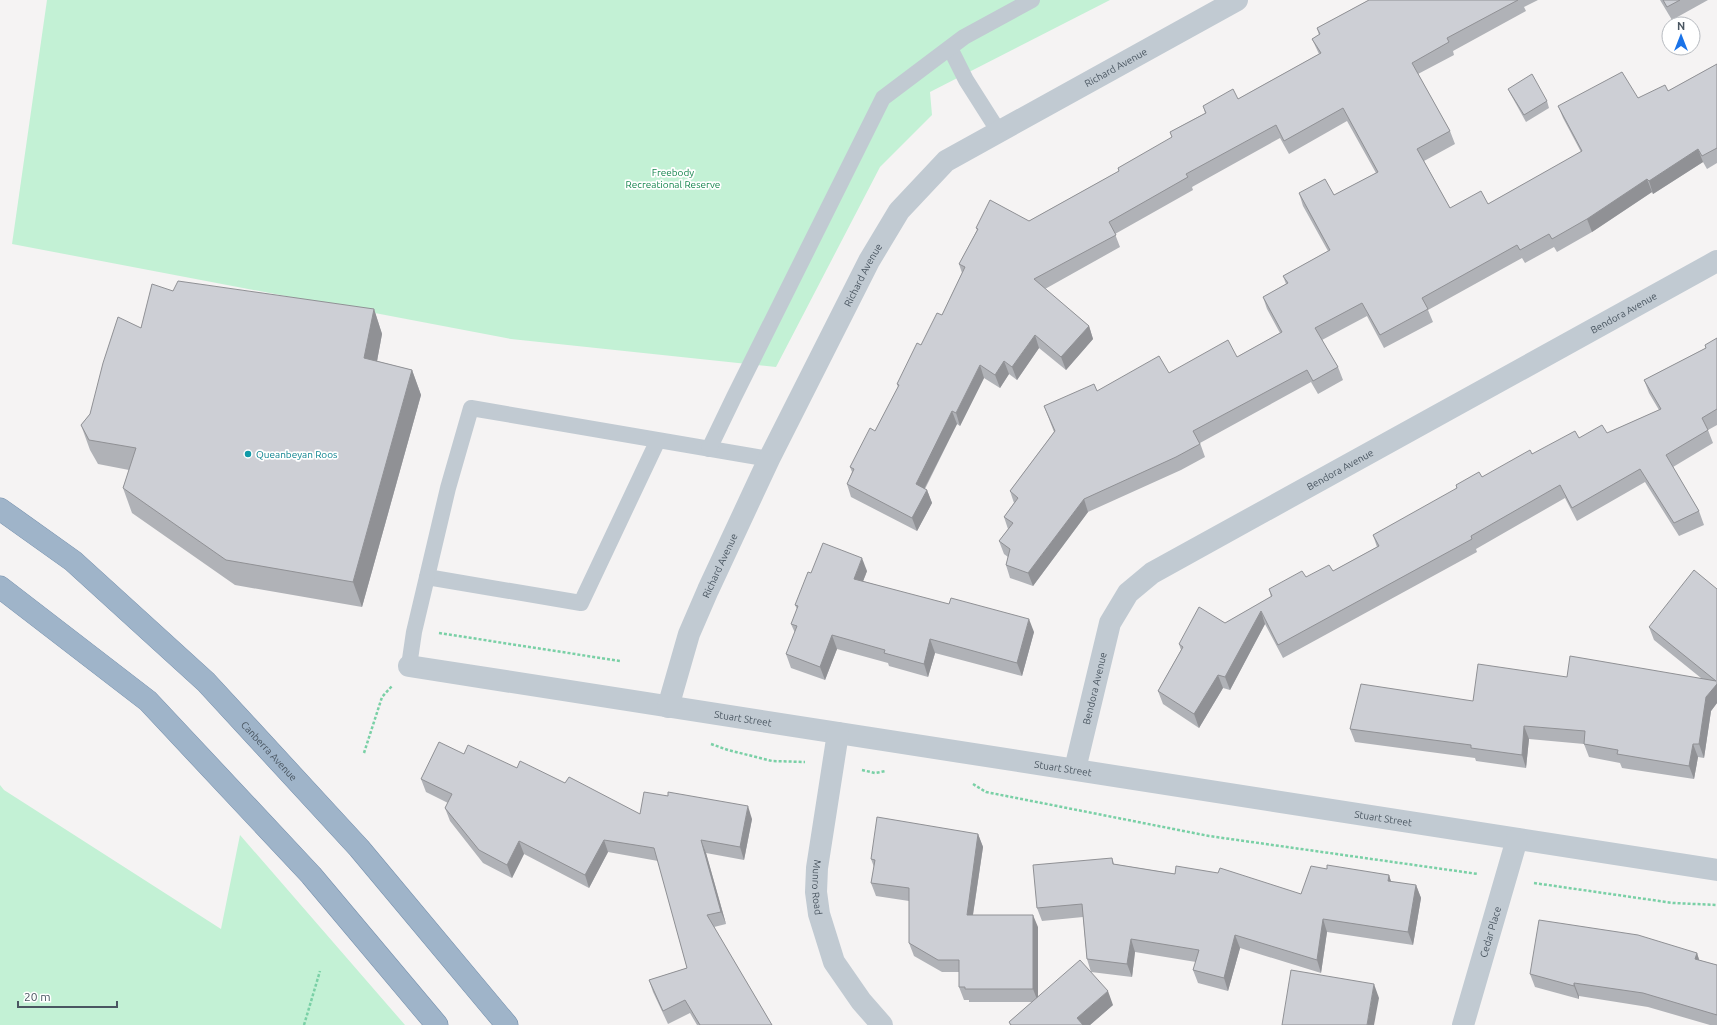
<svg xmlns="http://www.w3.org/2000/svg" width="1717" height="1025" font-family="Ubuntu,sans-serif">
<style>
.green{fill:#c3f1d5}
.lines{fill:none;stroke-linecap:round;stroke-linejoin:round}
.trunk-casing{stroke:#7690ad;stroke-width:23}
.path{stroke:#7ad0a6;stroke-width:2.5;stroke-dasharray:3 2;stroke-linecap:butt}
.service{stroke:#c1cad2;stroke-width:16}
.minor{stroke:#c1cad2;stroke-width:22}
.trunk{stroke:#9fb4c9;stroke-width:22}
.wall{fill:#b0b2b7}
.shaded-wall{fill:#909195}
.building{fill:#cdcfd5;stroke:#909195}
.culture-dot{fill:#0f9aa8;stroke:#fff;stroke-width:1.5}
.labels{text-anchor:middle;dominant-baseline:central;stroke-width:3.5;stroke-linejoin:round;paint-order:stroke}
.street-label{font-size:10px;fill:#4a5661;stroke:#fff}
.park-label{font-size:10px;fill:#17864f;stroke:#fff}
.culture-label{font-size:10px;fill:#0d838f;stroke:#fff;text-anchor:start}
</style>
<rect width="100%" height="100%" fill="#f5f3f3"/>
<g class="green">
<polygon points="47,0 1110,0 930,92 932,115 880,167 776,367 511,339 12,244"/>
<polygon points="0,785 4,790 221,929 240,835 405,1025 0,1025"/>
</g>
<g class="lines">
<defs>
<g id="trunk">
<path id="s6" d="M 0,509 L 73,561 L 206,682 L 359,848 L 507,1025"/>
<polyline points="0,587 148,701 311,875 437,1025"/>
</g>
</defs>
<use href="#trunk" class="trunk-casing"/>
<g class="path">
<polyline points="439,633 620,661"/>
<polyline points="711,744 728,750 772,761 805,762"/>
<polyline points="364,753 382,697 392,686"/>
<polyline points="862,770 875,773 886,771"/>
<polyline points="973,784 986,792 1209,836 1478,874"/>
<polyline points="1534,883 1673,903 1717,905"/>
<polyline points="304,1025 320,971"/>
</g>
<g class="service">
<polyline points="950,48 966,80 999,132"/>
<polyline points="658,440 581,603 427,577 448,488 471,408 769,459"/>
<polyline points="709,449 734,397 883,98 964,37 1032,0"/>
<polyline points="409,666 414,632 427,577"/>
</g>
<g class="minor">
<path id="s1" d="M 409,666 L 1717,870"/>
<path id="s2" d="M 668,707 L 689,634 L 708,590 L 769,459 L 869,261 L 899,211 L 946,161 L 1237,0"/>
<path id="s3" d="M 838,733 L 817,868 L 816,892 L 819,914 L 834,962 L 861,1001 L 882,1025"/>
<path id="s4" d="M 1075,769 L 1110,623 L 1128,593 L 1152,573 L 1717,261"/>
<path id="s5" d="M 1463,1025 L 1517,839"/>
</g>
<use href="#trunk" class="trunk"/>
</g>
<g class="wall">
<polygon points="1369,0 1538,0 1524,7 1526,11 1453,51 1454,55 1418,74 1450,131 1455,144 1424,161 1450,208 1488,204 1581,152 1563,118 1558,106 1638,98 1668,91 1717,64 1717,163 1707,169 1703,162 1653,194 1652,192 1592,232 1557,252 1554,247 1525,263 1522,258 1428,310 1433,322 1384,348 1367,316 1322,340 1338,367 1343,380 1318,394 1311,382 1200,443 1205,457 1181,470 1088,512 1033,586 1010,578 1006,565 1008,557 1004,554 999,541 1008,529 1004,517 1014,503 1010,491 1054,432 1044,406 1097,391 1169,373 1237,357 1280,333 1267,309 1263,297 1286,284 1283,276 1328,251 1303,206 1299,193 1334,195 1376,173 1347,121 1289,154 1280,138 1192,187 1193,190 1115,234 1120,247 1045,289 1089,326 1093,339 1066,370 1039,348 1017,380 1009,374 1000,388 984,378 960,426 957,424 925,489 927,490 932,503 917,531 851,497 847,484 852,472 850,467 875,431 898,387 897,384 921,345 942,315 962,273 959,264 977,230 976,228 1029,221 1119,171 1118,168 1172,138 1170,132 1205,113 1203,106 1238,99 1319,54 1312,39 1319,35 1317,28"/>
<polygon points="1660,0 1708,0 1672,20"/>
<polygon points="1508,89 1547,101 1549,108 1526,122 1511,95"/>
<polygon points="173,291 374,309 382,334 377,361 412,370 421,395 362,607 235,585 132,513 123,488 129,470 98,464 90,450 81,425 90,414 141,328"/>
<polygon points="1717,338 1717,425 1708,430 1713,443 1673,467 1699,511 1704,525 1679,536 1645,482 1577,521 1565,498 1476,549 1477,552 1283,658 1265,624 1230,690 1223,688 1199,728 1163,704 1158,691 1181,650 1179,644 1225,623 1271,597 1269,589 1306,577 1333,571 1377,547 1373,535 1457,489 1456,485 1482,477 1532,454 1579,438 1607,433 1659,410 1649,393 1644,380 1706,348"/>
<polygon points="867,571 863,581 1034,632 1022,676 935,653 928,677 889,666 888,663 837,649 825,680 791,668 786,654 795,633 791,624 797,609 795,605 811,573"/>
<polygon points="1717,589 1717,703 1711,711 1704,758 1698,757 1694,779 1622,768 1620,763 1589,757 1584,744 1529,739 1526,768 1476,761 1475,758 1355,742 1350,729 1473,701 1567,677 1701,678 1654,640 1649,627"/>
<polygon points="464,754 517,768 565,783 640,814 752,819 744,860 706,853 726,924 714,927 772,1025 697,1025 690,1013 668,1024 653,992 649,980 687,968 658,861 608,852 589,888 524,854 512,878 483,863 450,821 445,808 448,803 426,792 421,779"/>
<polygon points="978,834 983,847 973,915 1038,927 1038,996 1113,1005 1090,1025 1010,1025 1009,1022 1032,1002 969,1002 969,1000 964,1000 959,987 959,972 942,972 914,956 909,943 909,901 876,896 871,883 874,867 871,859"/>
<polygon points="1112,858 1114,864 1301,894 1327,869 1389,875 1391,882 1416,885 1421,898 1413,945 1327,932 1321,973 1240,948 1228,991 1198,983 1193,970 1196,962 1135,952 1132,977 1091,972 1087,959 1083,917 1042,921 1037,908"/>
<polygon points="1697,953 1699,960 1717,965 1717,1025 1710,1025 1648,1007 1579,996 1579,999 1535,987 1530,974"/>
</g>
<g class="shaded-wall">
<polygon points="1698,149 1703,162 1653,194 1649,181"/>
<polygon points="1647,179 1652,192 1592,232 1587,219"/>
<polygon points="374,309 382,334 373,383 364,358"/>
<polygon points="1089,326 1093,339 1066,370 1061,357"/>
<polygon points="1035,335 1039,348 1017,380 1012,367"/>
<polygon points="1004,361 1009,374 1000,388 995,375"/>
<polygon points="980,365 984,378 960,426 956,413"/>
<polygon points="412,370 421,395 362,607 353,582"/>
<polygon points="952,411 957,424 920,497 916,484"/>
<polygon points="927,490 932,503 917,531 912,518"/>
<polygon points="1084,499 1088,512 1033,586 1028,573"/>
<polygon points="862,558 867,571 859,592 854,579"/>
<polygon points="1261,611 1265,624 1230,690 1225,677"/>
<polygon points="1029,619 1034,632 1022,676 1017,663"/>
<polygon points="832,635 837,649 825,680 820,667"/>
<polygon points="930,639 935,653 928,677 924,664"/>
<polygon points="1218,675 1223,688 1199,728 1194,714"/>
<polygon points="1717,684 1717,703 1711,711 1704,758 1699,744 1706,697"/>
<polygon points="1524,726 1529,739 1526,768 1522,755"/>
<polygon points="1693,744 1698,757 1694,779 1689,766"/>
<polygon points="748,806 752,819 744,860 740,847"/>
<polygon points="978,834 983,847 971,927 967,915"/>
<polygon points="604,840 608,852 589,888 585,875"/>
<polygon points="701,840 706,853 726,924 721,912"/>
<polygon points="519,841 524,854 512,878 507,865"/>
<polygon points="1389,875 1393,888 1388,881"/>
<polygon points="1416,885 1421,898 1413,945 1408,932"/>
<polygon points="1033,915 1038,927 1038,1002 1033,989"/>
<polygon points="1323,919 1327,932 1321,973 1317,960"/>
<polygon points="1235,935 1240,948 1228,991 1224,978"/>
<polygon points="1131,939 1135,952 1132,977 1127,964"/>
<polygon points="1697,953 1701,966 1695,959"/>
<polygon points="1574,983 1579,996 1579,999 1574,986"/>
<polygon points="1374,984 1379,998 1374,1025 1367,1025"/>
<polygon points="1108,991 1113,1005 1090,1025 1079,1025 1077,1018"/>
</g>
<g class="building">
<polygon points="1369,0 1518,0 1447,38 1449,42 1412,63 1450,131 1417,149 1450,208 1481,191 1488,204 1582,151 1558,106 1622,72 1638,98 1665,85 1668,91 1717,64 1717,148 1702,156 1698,149 1649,181 1647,179 1587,219 1552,239 1549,234 1520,250 1517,245 1422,298 1428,309 1380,335 1362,303 1315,328 1338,367 1313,381 1307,370 1193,431 1200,444 1176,457 1084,499 1028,573 1006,565 1010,549 999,541 1013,523 1004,517 1018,498 1010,491 1055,431 1044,406 1094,384 1097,391 1159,356 1169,373 1228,340 1237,357 1282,332 1263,297 1288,283 1283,276 1330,250 1299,193 1325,179 1334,195 1378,172 1343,108 1284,141 1276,125 1186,174 1188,177 1109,222 1116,235 1034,279 1089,326 1061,357 1035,335 1012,367 1004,361 995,375 980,365 956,413 952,411 916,484 927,490 912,518 847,484 854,469 850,467 870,428 875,431 899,385 897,384 917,343 921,345 937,313 942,315 965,267 959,264 978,229 976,228 990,200 1029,221 1119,171 1118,168 1172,137 1170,132 1206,113 1203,106 1233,89 1238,99 1321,53 1312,39 1320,34 1317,28"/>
<polygon points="1663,0 1680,0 1667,7"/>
<polygon points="1532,74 1547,101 1524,115 1508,89"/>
<polygon points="178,281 374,309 364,358 412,370 353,582 226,560 123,488 136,448 89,440 81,425 90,414 103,363 118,317 141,328 152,284 173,291"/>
<polygon points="1717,338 1717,409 1702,418 1708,430 1666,455 1699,511 1674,523 1640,469 1572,508 1560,485 1471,536 1472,539 1278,645 1261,611 1225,677 1218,675 1194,714 1158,691 1183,647 1179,644 1199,607 1225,623 1272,596 1269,589 1302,571 1306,577 1329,565 1333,571 1379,546 1373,535 1457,488 1456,485 1479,472 1482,477 1530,450 1532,454 1575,431 1579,438 1602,425 1607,433 1661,409 1644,380 1706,348 1705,345"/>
<polygon points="823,543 862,558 854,579 949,604 951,598 1029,619 1017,663 930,639 924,664 884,653 885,650 832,635 820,667 786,654 797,626 791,624 798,606 795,605 808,572 811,573"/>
<polygon points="1694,570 1717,589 1717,684 1706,697 1699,744 1693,744 1689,766 1617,754 1618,750 1584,744 1585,731 1524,726 1522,755 1471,748 1471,745 1350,729 1361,684 1473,701 1478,664 1567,677 1570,656 1716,681 1649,627"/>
<polygon points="439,742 464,754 468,745 517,768 520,761 565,783 569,777 640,814 644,792 668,796 668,792 748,806 740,847 701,840 721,912 707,915 772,1025 700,1025 685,1000 663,1011 649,980 687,968 654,848 604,840 585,875 519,841 507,865 479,850 445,808 452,794 421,779"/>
<polygon points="877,817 978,834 967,915 1033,915 1033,989 965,989 965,987 959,987 959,960 938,960 909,943 909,888 871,883 875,860 871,859"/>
<polygon points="1112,858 1113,864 1175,874 1176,866 1218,873 1220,868 1301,894 1311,866 1327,869 1327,865 1389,875 1388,881 1416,885 1408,932 1323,919 1317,960 1235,935 1224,978 1193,970 1199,950 1131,939 1127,964 1087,959 1082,904 1037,908 1033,865"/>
<polygon points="1539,920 1638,935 1697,953 1695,959 1717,965 1717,1015 1643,993 1574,983 1574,986 1530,974"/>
<polygon points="1080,960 1108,991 1077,1018 1083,1025 1011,1025 1009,1022"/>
<polygon points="1291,970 1374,984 1367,1025 1282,1025"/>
</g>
<circle class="culture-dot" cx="248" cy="454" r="4"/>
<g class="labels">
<g class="street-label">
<text stroke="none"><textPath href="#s2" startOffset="811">Richard Avenue</textPath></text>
<text stroke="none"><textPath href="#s2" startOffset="475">Richard Avenue</textPath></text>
<text stroke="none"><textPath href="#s4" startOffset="755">Bendora Avenue</textPath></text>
<text stroke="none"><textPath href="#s4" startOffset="431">Bendora Avenue</textPath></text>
<text stroke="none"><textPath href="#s2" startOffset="151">Richard Avenue</textPath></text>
<text stroke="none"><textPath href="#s4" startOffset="83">Bendora Avenue</textPath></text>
<text stroke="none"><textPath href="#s1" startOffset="338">Stuart Street</textPath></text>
<text stroke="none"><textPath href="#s6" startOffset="363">Canberra Avenue</textPath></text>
<text stroke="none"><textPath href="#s1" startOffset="662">Stuart Street</textPath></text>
<text stroke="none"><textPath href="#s1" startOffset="986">Stuart Street</textPath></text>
<text stroke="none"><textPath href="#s3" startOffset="156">Munro Road</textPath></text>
<text stroke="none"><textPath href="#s5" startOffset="97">Cedar Place</textPath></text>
</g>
<g class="park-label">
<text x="673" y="172">Freebody<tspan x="673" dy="12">Recreational Reserve</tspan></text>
</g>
<g class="culture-label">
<text x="256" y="454">Queanbeyan Roos</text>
</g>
</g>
<g transform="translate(1681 36)"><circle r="19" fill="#ffffff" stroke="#b7bbc0"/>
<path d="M0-3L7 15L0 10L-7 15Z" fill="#1a73e8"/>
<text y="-6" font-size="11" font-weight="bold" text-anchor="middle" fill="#4a5661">N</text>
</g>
<path d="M18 1001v6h99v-6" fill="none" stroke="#4a5661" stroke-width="2"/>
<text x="24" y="1001" font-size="12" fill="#4a5661" stroke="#ffffff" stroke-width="3" paint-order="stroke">20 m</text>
</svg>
